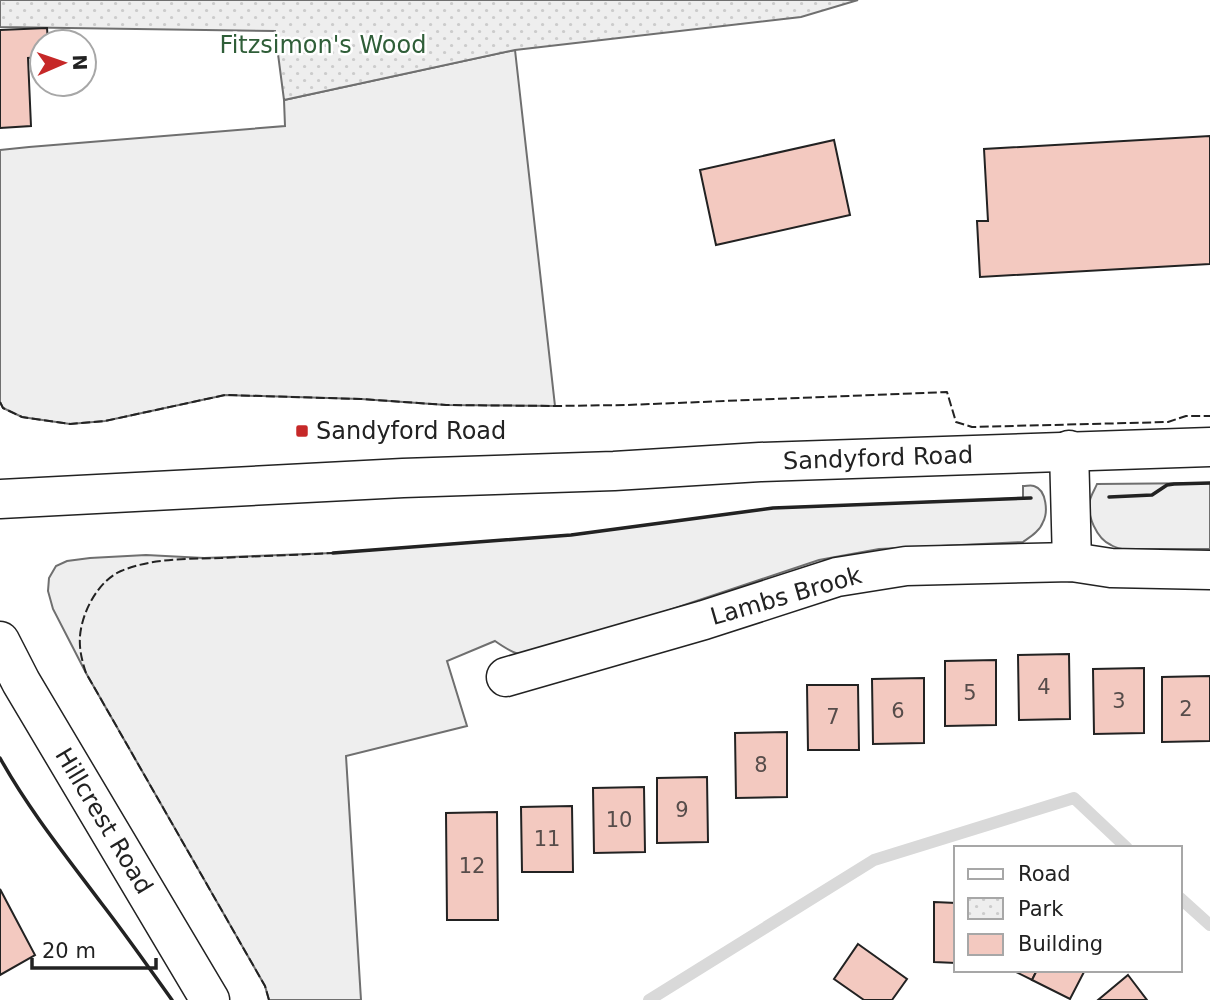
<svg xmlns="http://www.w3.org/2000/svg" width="1210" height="1000" font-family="'DejaVu Sans',sans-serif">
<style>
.grass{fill:#eee;stroke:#6f6f6f;stroke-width:2}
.park{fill:url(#park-dots);stroke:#6f6f6f;stroke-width:2}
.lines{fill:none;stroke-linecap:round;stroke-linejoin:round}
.stream{stroke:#d9d9d9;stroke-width:12}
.building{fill:#f3c9c0;stroke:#222;stroke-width:2}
.minor-casing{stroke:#222;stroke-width:41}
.major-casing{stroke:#222;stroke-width:41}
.minor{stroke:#fff;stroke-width:38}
.major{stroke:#fff;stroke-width:38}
.fence{stroke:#222;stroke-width:2;stroke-dasharray:9 3.5;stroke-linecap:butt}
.wall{stroke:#222;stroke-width:3.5}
.poi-dot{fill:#c62828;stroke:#fff;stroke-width:2.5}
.labels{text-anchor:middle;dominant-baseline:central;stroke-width:5;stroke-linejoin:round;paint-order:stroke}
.number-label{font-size:21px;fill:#564c4a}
.park-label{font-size:24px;fill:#2f5e38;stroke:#fff}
.poi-label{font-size:24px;fill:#222;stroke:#fff;text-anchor:start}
.street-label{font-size:24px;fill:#222;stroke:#fff}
</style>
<defs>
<pattern id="park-dots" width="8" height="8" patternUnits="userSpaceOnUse" patternTransform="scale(1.75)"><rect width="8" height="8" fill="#eee"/><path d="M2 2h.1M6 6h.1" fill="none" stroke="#ccc" stroke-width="1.8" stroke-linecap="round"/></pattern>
</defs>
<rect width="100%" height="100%" fill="#fff"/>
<g class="grass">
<polygon points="515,50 555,406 446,405 361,399 225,395 105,421 70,424 22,417 3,408 0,402 0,150 29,147 285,126 284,100"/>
<path d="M 1210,483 L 1210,549 L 1122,549 C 1118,548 1114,547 1111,545 C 1097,539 1086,515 1090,500 C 1091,495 1095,489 1097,484 Z"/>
<path d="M 1023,486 C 1027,486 1031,485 1034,486 C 1047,490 1048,513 1043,522 C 1040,531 1030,537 1023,542 L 879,549 L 819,560 L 544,652 C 520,657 515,655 495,641 L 447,661 L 467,726 L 346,756 L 361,1000 L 269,1000 L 265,986 L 86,673 L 53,609 L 48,591 L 49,578 L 56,566 L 67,561 L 90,558 L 146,555 L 204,558 L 333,553 L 571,535 L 773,508 L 1023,498 Z"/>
</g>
<polygon class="park" points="0,0 858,0 801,17 515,50 284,100 275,31 0,27"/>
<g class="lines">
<g class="stream">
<polyline points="1180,898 1210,925"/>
<polyline points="649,1000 874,860 1074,798 1127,848"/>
</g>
</g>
<g class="building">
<polygon points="47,28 48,41 72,40 72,42 42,42 42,57 28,58 31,126 0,128 0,30"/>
<polygon points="1210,136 1210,264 980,277 977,221 988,221 984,149"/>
<polygon points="834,140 850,215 716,245 700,170"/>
<polygon points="1069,654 1070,719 1019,720 1018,655"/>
<polygon points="996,660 996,725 945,726 945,661"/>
<polygon points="1144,668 1144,733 1094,734 1093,669"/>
<polygon points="1210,676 1210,741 1162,742 1162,677"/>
<polygon points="924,678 924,743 873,744 872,679"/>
<polygon points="807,685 858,685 859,750 808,750"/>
<polygon points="787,732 787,797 736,798 735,733"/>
<polygon points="707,777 708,842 657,843 657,778"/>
<polygon points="644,787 645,852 594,853 593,788"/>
<polygon points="572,806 573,872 522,872 521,807"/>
<polygon points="497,812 498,920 447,920 446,813"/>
<polygon points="0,889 35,955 0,975"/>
<polygon points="934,902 956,903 956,963 934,962"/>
<polygon points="858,944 907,979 892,1000 864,1000 834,979"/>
<polygon points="1012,970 1037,970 1032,980"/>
<polygon points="1037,970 1085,970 1070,999 1032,980"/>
<polygon points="1128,975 1147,1000 1098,1000"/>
</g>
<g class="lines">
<defs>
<g id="minor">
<polyline points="1069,450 1072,562"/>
<polyline points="0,641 21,682 210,1000"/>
<polyline points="506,677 704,620 837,577 906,566 1072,562 1111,568 1210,570"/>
</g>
<polyline id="major" points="0,499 403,478 614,471 760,462 1210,447"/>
</defs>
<use href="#minor" class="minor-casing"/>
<use href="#major" class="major-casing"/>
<use href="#minor" class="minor"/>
<use href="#major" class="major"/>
<g class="fence">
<polyline points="0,402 3,408 22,417 70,424 105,421 225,395 361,399 446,405 555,406 626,405 947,392 956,422 972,427 1168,422 1186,416 1210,416"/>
<path d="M 269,1000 L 265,986 L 86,673 C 82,661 79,649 80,636 C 82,612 98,581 121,571 C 152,558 188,559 221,558 C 258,556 296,555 333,553"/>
</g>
<g class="wall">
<polyline points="1109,497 1152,495 1167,485 1174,484 1210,483"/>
<polyline points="333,553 571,535 773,508 1031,498"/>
<path d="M 0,758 C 29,810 66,856 102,904 C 126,935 149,968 172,1000"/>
</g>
</g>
<rect class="poi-dot" x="295" y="424" width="14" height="14" rx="3.5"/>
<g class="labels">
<g class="number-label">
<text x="1044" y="687">4</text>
<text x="970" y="693">5</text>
<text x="1119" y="701">3</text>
<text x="1186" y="709">2</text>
<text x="898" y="711">6</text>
<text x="833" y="717">7</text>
<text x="761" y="765">8</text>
<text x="682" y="810">9</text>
<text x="619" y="820">10</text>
<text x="547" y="839">11</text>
<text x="472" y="866">12</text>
</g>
<g class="park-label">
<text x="323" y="45">Fitzsimon's Wood</text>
</g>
<g class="poi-label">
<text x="316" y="431">Sandyford Road</text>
</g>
<g class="street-label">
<text transform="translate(878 458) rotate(-2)">Sandyford Road</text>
<text transform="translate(786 596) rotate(-16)">Lambs Brook</text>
<text transform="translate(104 821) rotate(59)">Hillcrest Road</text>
</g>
</g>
<rect x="954" y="846" width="228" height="126" fill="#ffffff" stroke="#a7a7a7" stroke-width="2"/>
<rect x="968" y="869" width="35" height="10" fill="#ffffff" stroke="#a7a7a7" stroke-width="2"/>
<text x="1018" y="881" font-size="21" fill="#222222">Road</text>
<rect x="968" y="898" width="35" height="21" fill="url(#park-dots)" stroke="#a7a7a7" stroke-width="2"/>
<text x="1018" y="916" font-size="21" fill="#222222">Park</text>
<rect x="968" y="934" width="35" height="21" fill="#f3c9c0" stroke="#a7a7a7" stroke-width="2"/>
<text x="1018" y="951" font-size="21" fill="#222222">Building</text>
<g transform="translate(63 63) rotate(88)"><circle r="33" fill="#ffffff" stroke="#a7a7a7" stroke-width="2"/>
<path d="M0-5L12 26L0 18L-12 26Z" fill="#c62828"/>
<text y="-10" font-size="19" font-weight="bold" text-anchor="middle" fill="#222222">N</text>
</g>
<path d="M32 958v10h124v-10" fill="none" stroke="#222222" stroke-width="3.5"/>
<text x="42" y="958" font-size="21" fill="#222222" stroke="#ffffff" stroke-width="5" paint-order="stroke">20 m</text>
</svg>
